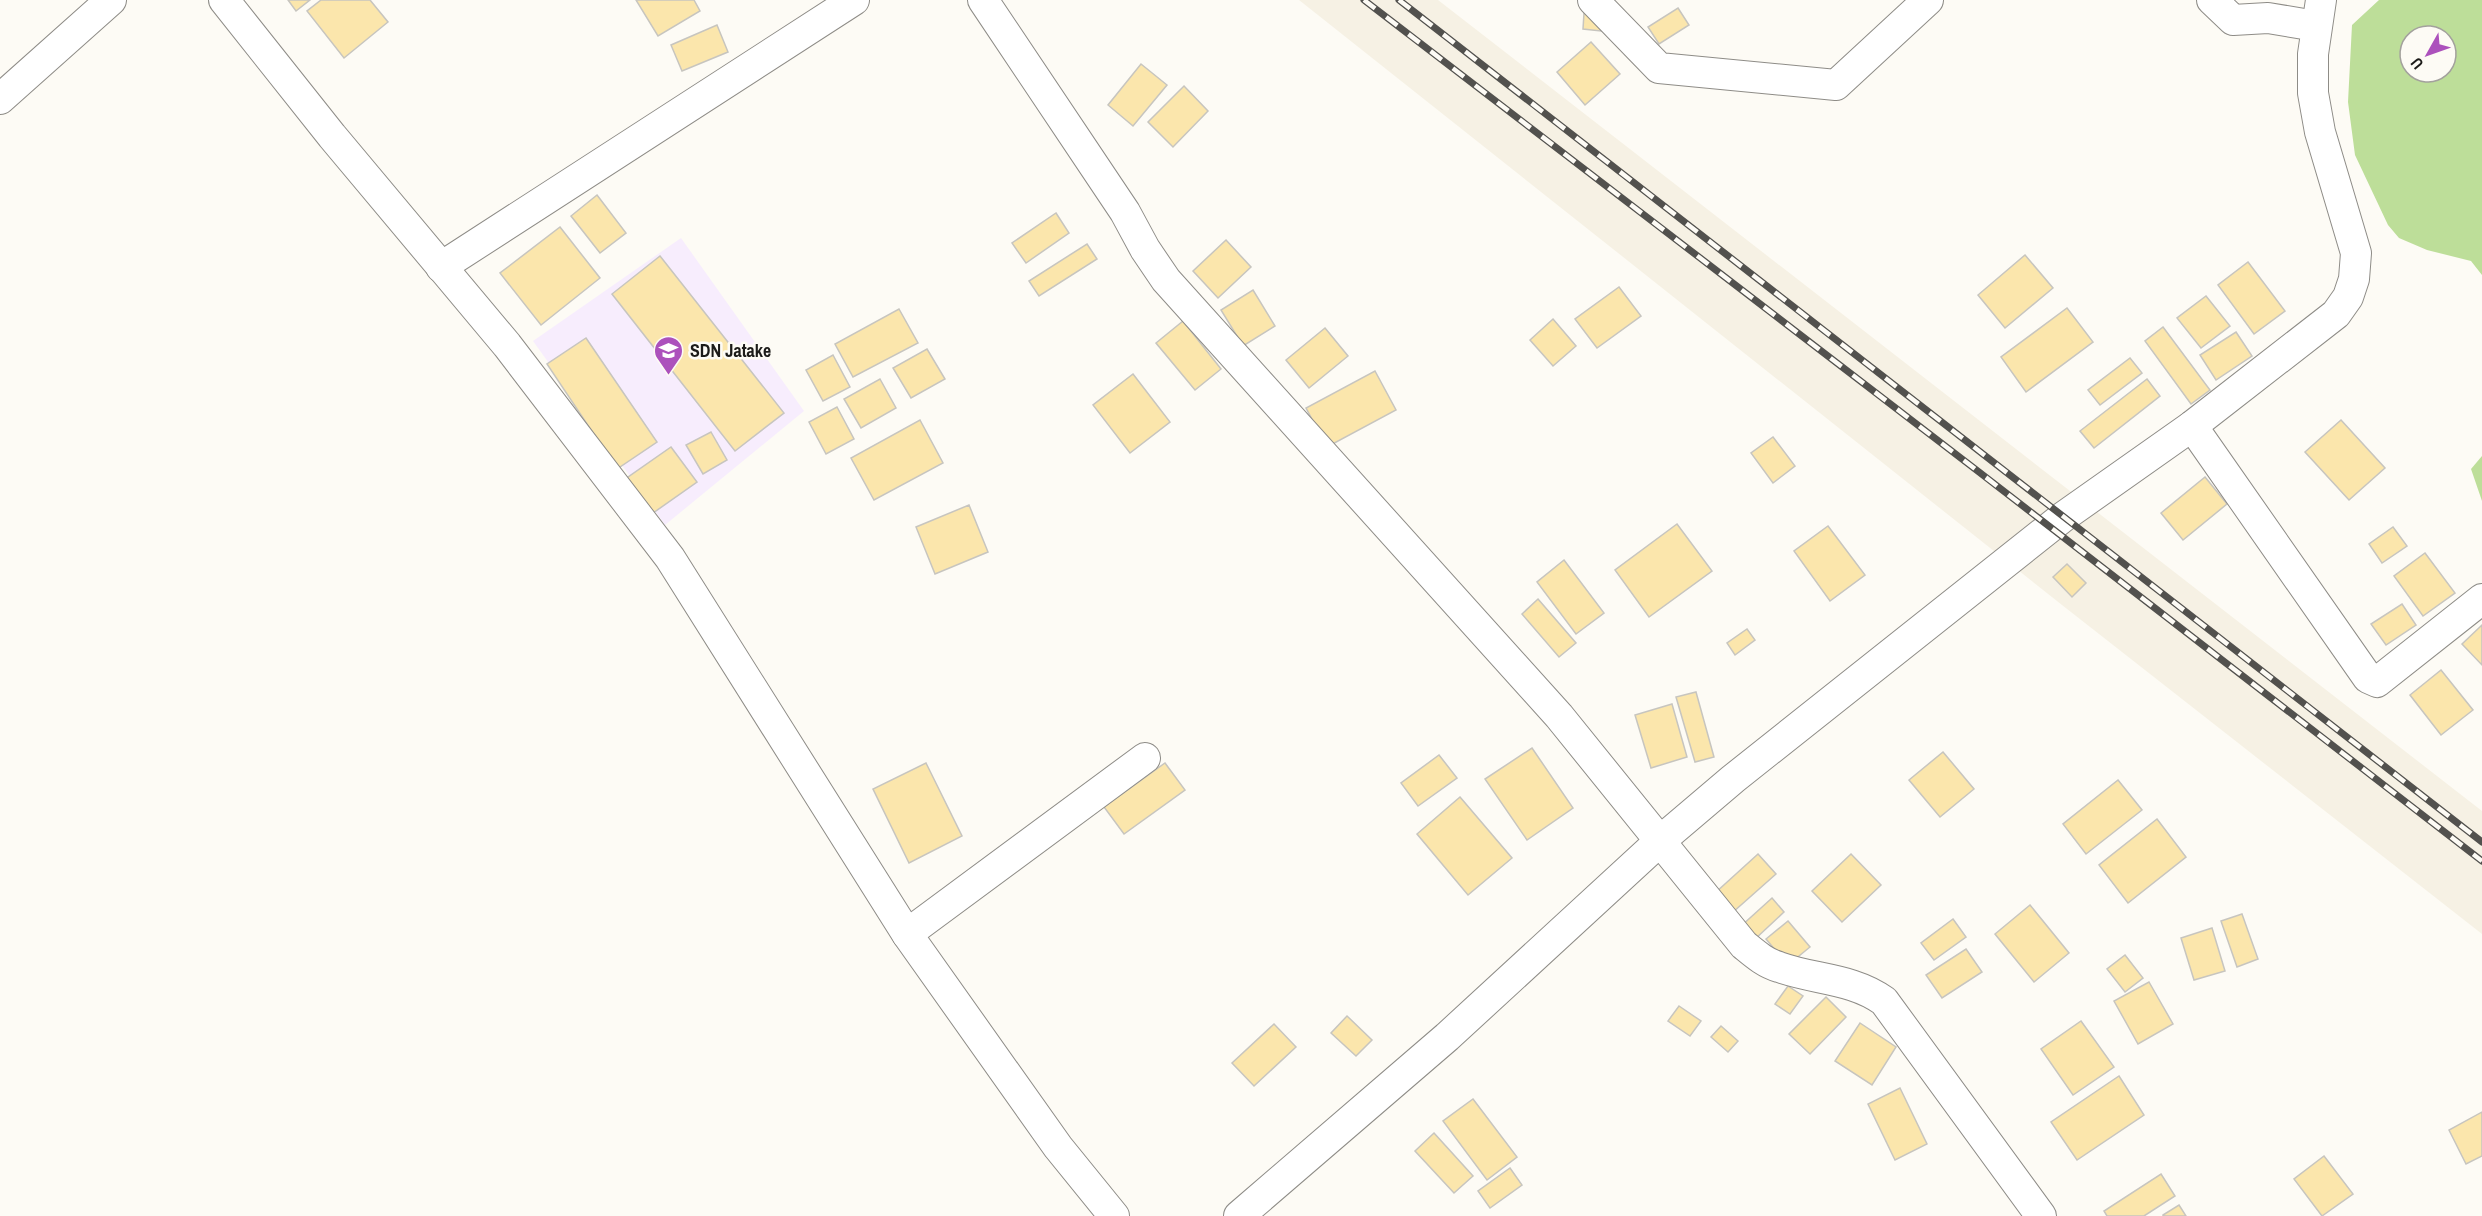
<svg xmlns="http://www.w3.org/2000/svg" width="2482" height="1216" font-family="'Archivo Narrow',sans-serif">
<style>
.built{fill:#f6f1e4}
.education{fill:#f7edfd}
.green{fill:#bdde99;fill-rule:evenodd}
.building{fill:#fbe6ac;stroke:#c7c5bf;stroke-width:1.5}
.lines{fill:none;stroke-linecap:round;stroke-linejoin:round}
.minor-casing{stroke:#8e8c87;stroke-width:32}
.minor{stroke:#fff;stroke-width:30}
.rail-casing{stroke:#52514e;stroke-width:7}
.rail{stroke:#fdfbf5;stroke-width:4.5;stroke-dasharray:14;stroke-linecap:butt}
.labels{text-anchor:middle;dominant-baseline:central;stroke-width:5;stroke-linejoin:round;paint-order:stroke}
.poi-label{font-size:18px;font-weight:bold;fill:#1c1b19;stroke:#fdfbf5;text-anchor:start}
</style>
<rect width="100%" height="100%" fill="#fdfbf5"/>
<polygon class="built" points="1299,0 1438,0 2482,811 2482,934 2062,605"/>
<polygon class="education" points="681,238 804,411 665,525 533,341"/>
<g class="green">
<path d="M 2379,0 L 2482,0 L 2482,275 L 2471,261 L 2427,250 L 2399,238 L 2388,225 L 2355,155 L 2348,102 L 2352,25 ZM 2410,36 L 2446,36 L 2446,72 L 2410,72 Z"/>
<polygon points="2482,456 2482,501 2471,469"/>
</g>
<g class="building">
<polygon points="288,0 310,0 296,11"/>
<polygon points="321,0 370,0 388,22 344,58 307,11"/>
<polygon points="636,0 694,0 700,11 658,36"/>
<polygon points="1678,8 1689,25 1659,44 1648,27"/>
<polygon points="1584,13 1603,16 1601,31 1583,29"/>
<polygon points="717,25 728,52 682,71 671,45"/>
<polygon points="1591,42 1620,74 1585,105 1557,72"/>
<polygon points="1141,64 1167,85 1133,126 1108,105"/>
<polygon points="1184,86 1208,111 1173,147 1148,122"/>
<polygon points="597,195 626,233 600,253 571,216"/>
<polygon points="1056,213 1069,233 1026,263 1012,243"/>
<polygon points="560,227 600,278 541,325 500,273"/>
<polygon points="1226,240 1251,267 1218,298 1193,271"/>
<polygon points="1087,244 1097,259 1039,296 1029,281"/>
<polygon points="2025,255 2053,288 2005,328 1978,295"/>
<polygon points="660,256 784,413 735,451 612,294"/>
<polygon points="2248,262 2285,311 2254,334 2218,285"/>
<polygon points="1619,287 1641,316 1597,348 1575,319"/>
<polygon points="1253,290 1275,326 1243,346 1221,310"/>
<polygon points="2206,296 2230,326 2201,348 2177,318"/>
<polygon points="2067,308 2093,342 2026,392 2001,357"/>
<polygon points="899,309 918,343 853,377 835,344"/>
<polygon points="1553,319 1576,346 1553,366 1530,340"/>
<polygon points="1183,321 1221,369 1195,390 1156,343"/>
<polygon points="2163,327 2210,390 2191,404 2145,341"/>
<polygon points="1325,328 1348,356 1309,388 1286,360"/>
<polygon points="2236,332 2252,356 2216,380 2200,355"/>
<polygon points="586,338 657,442 617,469 547,364"/>
<polygon points="927,349 945,379 911,398 893,368"/>
<polygon points="833,355 850,387 823,401 806,370"/>
<polygon points="2130,358 2142,373 2100,405 2088,390"/>
<polygon points="1375,371 1396,410 1327,447 1306,408"/>
<polygon points="1133,374 1170,422 1130,453 1093,405"/>
<polygon points="880,379 896,408 861,428 844,399"/>
<polygon points="2147,379 2160,396 2094,448 2080,431"/>
<polygon points="837,407 854,439 826,454 809,422"/>
<polygon points="920,420 943,463 874,500 851,458"/>
<polygon points="2341,420 2385,468 2349,500 2305,452"/>
<polygon points="711,432 727,460 703,474 686,445"/>
<polygon points="1773,437 1795,466 1773,483 1751,453"/>
<polygon points="671,447 697,482 646,518 621,482"/>
<polygon points="2205,477 2227,504 2183,540 2161,513"/>
<polygon points="969,505 988,552 935,574 916,527"/>
<polygon points="1677,524 1712,571 1649,617 1615,570"/>
<polygon points="1828,526 1865,575 1830,601 1794,551"/>
<polygon points="2393,527 2407,546 2382,563 2369,544"/>
<polygon points="2425,553 2455,593 2423,616 2394,576"/>
<polygon points="1564,560 1604,613 1576,634 1537,582"/>
<polygon points="2067,564 2086,583 2072,597 2053,577"/>
<polygon points="1538,599 1576,643 1559,657 1522,614"/>
<polygon points="2402,604 2416,625 2386,645 2371,624"/>
<polygon points="2482,625 2482,665 2462,644"/>
<polygon points="1747,629 1755,640 1735,655 1727,643"/>
<polygon points="2441,670 2473,710 2441,735 2410,695"/>
<polygon points="1696,692 1714,757 1695,762 1676,697"/>
<polygon points="1672,704 1687,757 1651,768 1635,715"/>
<polygon points="1532,748 1573,808 1527,840 1485,779"/>
<polygon points="1943,752 1974,789 1940,817 1909,780"/>
<polygon points="1439,755 1457,778 1418,806 1401,783"/>
<polygon points="926,763 962,836 909,863 873,789"/>
<polygon points="1165,763 1185,790 1124,834 1104,807"/>
<polygon points="2118,780 2142,810 2086,854 2063,824"/>
<polygon points="1460,797 1512,858 1468,895 1417,834"/>
<polygon points="2157,819 2186,857 2128,903 2099,865"/>
<polygon points="1758,854 1776,874 1732,913 1715,893"/>
<polygon points="1851,854 1881,885 1842,922 1812,891"/>
<polygon points="1772,898 1784,912 1753,941 1740,927"/>
<polygon points="2030,905 2069,953 2034,982 1995,934"/>
<polygon points="2242,914 2258,959 2237,967 2221,921"/>
<polygon points="1953,919 1966,937 1934,960 1921,943"/>
<polygon points="1788,921 1810,947 1788,965 1766,939"/>
<polygon points="2212,928 2225,971 2194,980 2181,938"/>
<polygon points="1966,949 1982,972 1942,998 1926,975"/>
<polygon points="2125,955 2143,978 2125,992 2107,969"/>
<polygon points="2149,982 2173,1024 2138,1044 2114,1001"/>
<polygon points="1788,986 1803,996 1790,1014 1775,1004"/>
<polygon points="1826,997 1846,1017 1810,1054 1789,1034"/>
<polygon points="1679,1006 1701,1021 1690,1036 1668,1021"/>
<polygon points="1347,1016 1372,1040 1356,1056 1331,1033"/>
<polygon points="2081,1021 2114,1067 2073,1095 2041,1049"/>
<polygon points="1860,1023 1896,1047 1872,1085 1835,1061"/>
<polygon points="1274,1024 1296,1047 1254,1086 1232,1063"/>
<polygon points="1721,1026 1738,1041 1728,1052 1711,1037"/>
<polygon points="2119,1076 2144,1115 2077,1160 2051,1122"/>
<polygon points="1900,1088 1927,1144 1895,1160 1868,1104"/>
<polygon points="1473,1099 1517,1157 1487,1180 1443,1121"/>
<polygon points="2482,1112 2482,1156 2466,1164 2449,1130"/>
<polygon points="1434,1133 1473,1176 1454,1193 1415,1151"/>
<polygon points="2324,1156 2353,1194 2322,1216 2294,1179"/>
<polygon points="1510,1168 1522,1185 1490,1208 1478,1191"/>
<polygon points="2161,1174 2175,1196 2144,1216 2107,1216 2104,1211"/>
<polygon points="2179,1205 2186,1216 2163,1216 2163,1215"/>
</g>
<g class="lines">
<defs>
<g id="minor">
<polyline points="224,0 332,136 507,345 670,558 907,934 1058,1147 1114,1216"/>
<path d="M 983,0 L 1125,212 L 1145,249 L 1166,280 L 1559,716 L 1744,945 C 1755,954 1765,963 1779,967 C 1815,980 1852,978 1884,1001 L 2041,1216"/>
<polyline points="1593,0 1659,68 1836,85 1928,0"/>
<polyline points="2212,0 2233,20 2268,18 2316,26"/>
<polyline points="0,99 111,0"/>
<polyline points="441,267 854,0"/>
<polyline points="2192,426 2368,678 2377,682 2482,599"/>
<polyline points="907,934 1145,758"/>
<polyline points="1239,1216 1447,1037 1660,841 1733,779 2063,517 2192,426 2336,314 2348,297 2354,279 2356,253 2320,132 2313,93 2313,54 2321,0"/>
</g>
</defs>
<use href="#minor" class="minor-casing"/>
<use href="#minor" class="minor"/>
<defs>
<g id="rail">
<polyline points="1364,0 1979,472 2482,861"/>
<polyline points="1399,0 2482,842"/>
</g>
</defs>
<use href="#rail" class="rail-casing"/>
<use href="#rail" class="rail"/>
</g>
<defs>
<symbol id="school-pin" viewBox="-11 -11 22 30"><path d="M0 17L-7.5 6A9.5 9.5 0 1 1 7.5 6Z" fill="#ac51bc" stroke="#fdfbf5"/><path d="M0-5L7-2L0 1L-7-2ZM-4 1L0 2.5L4 1V4Q0 6-4 4Z" fill="#fff"/></symbol>
</defs>
<g fill-rule="evenodd">
<use href="#school-pin" x="652" y="334" width="33" height="45"/>
</g>
<g class="labels">
<g class="poi-label">
<text x="690" y="350">SDN Jatake</text>
</g>
</g>
<g transform="translate(2428 54) rotate(230)"><circle r="28" fill="#fdfbf5" stroke="#a3a19d" stroke-width="1.5"/>
<path d="M0-4.5L10 22L0 15L-10 22Z" fill="#ac51bc"/>
<text y="-9" font-size="16" font-weight="bold" text-anchor="middle" fill="#1c1b19">U</text>
</g>
</svg>
